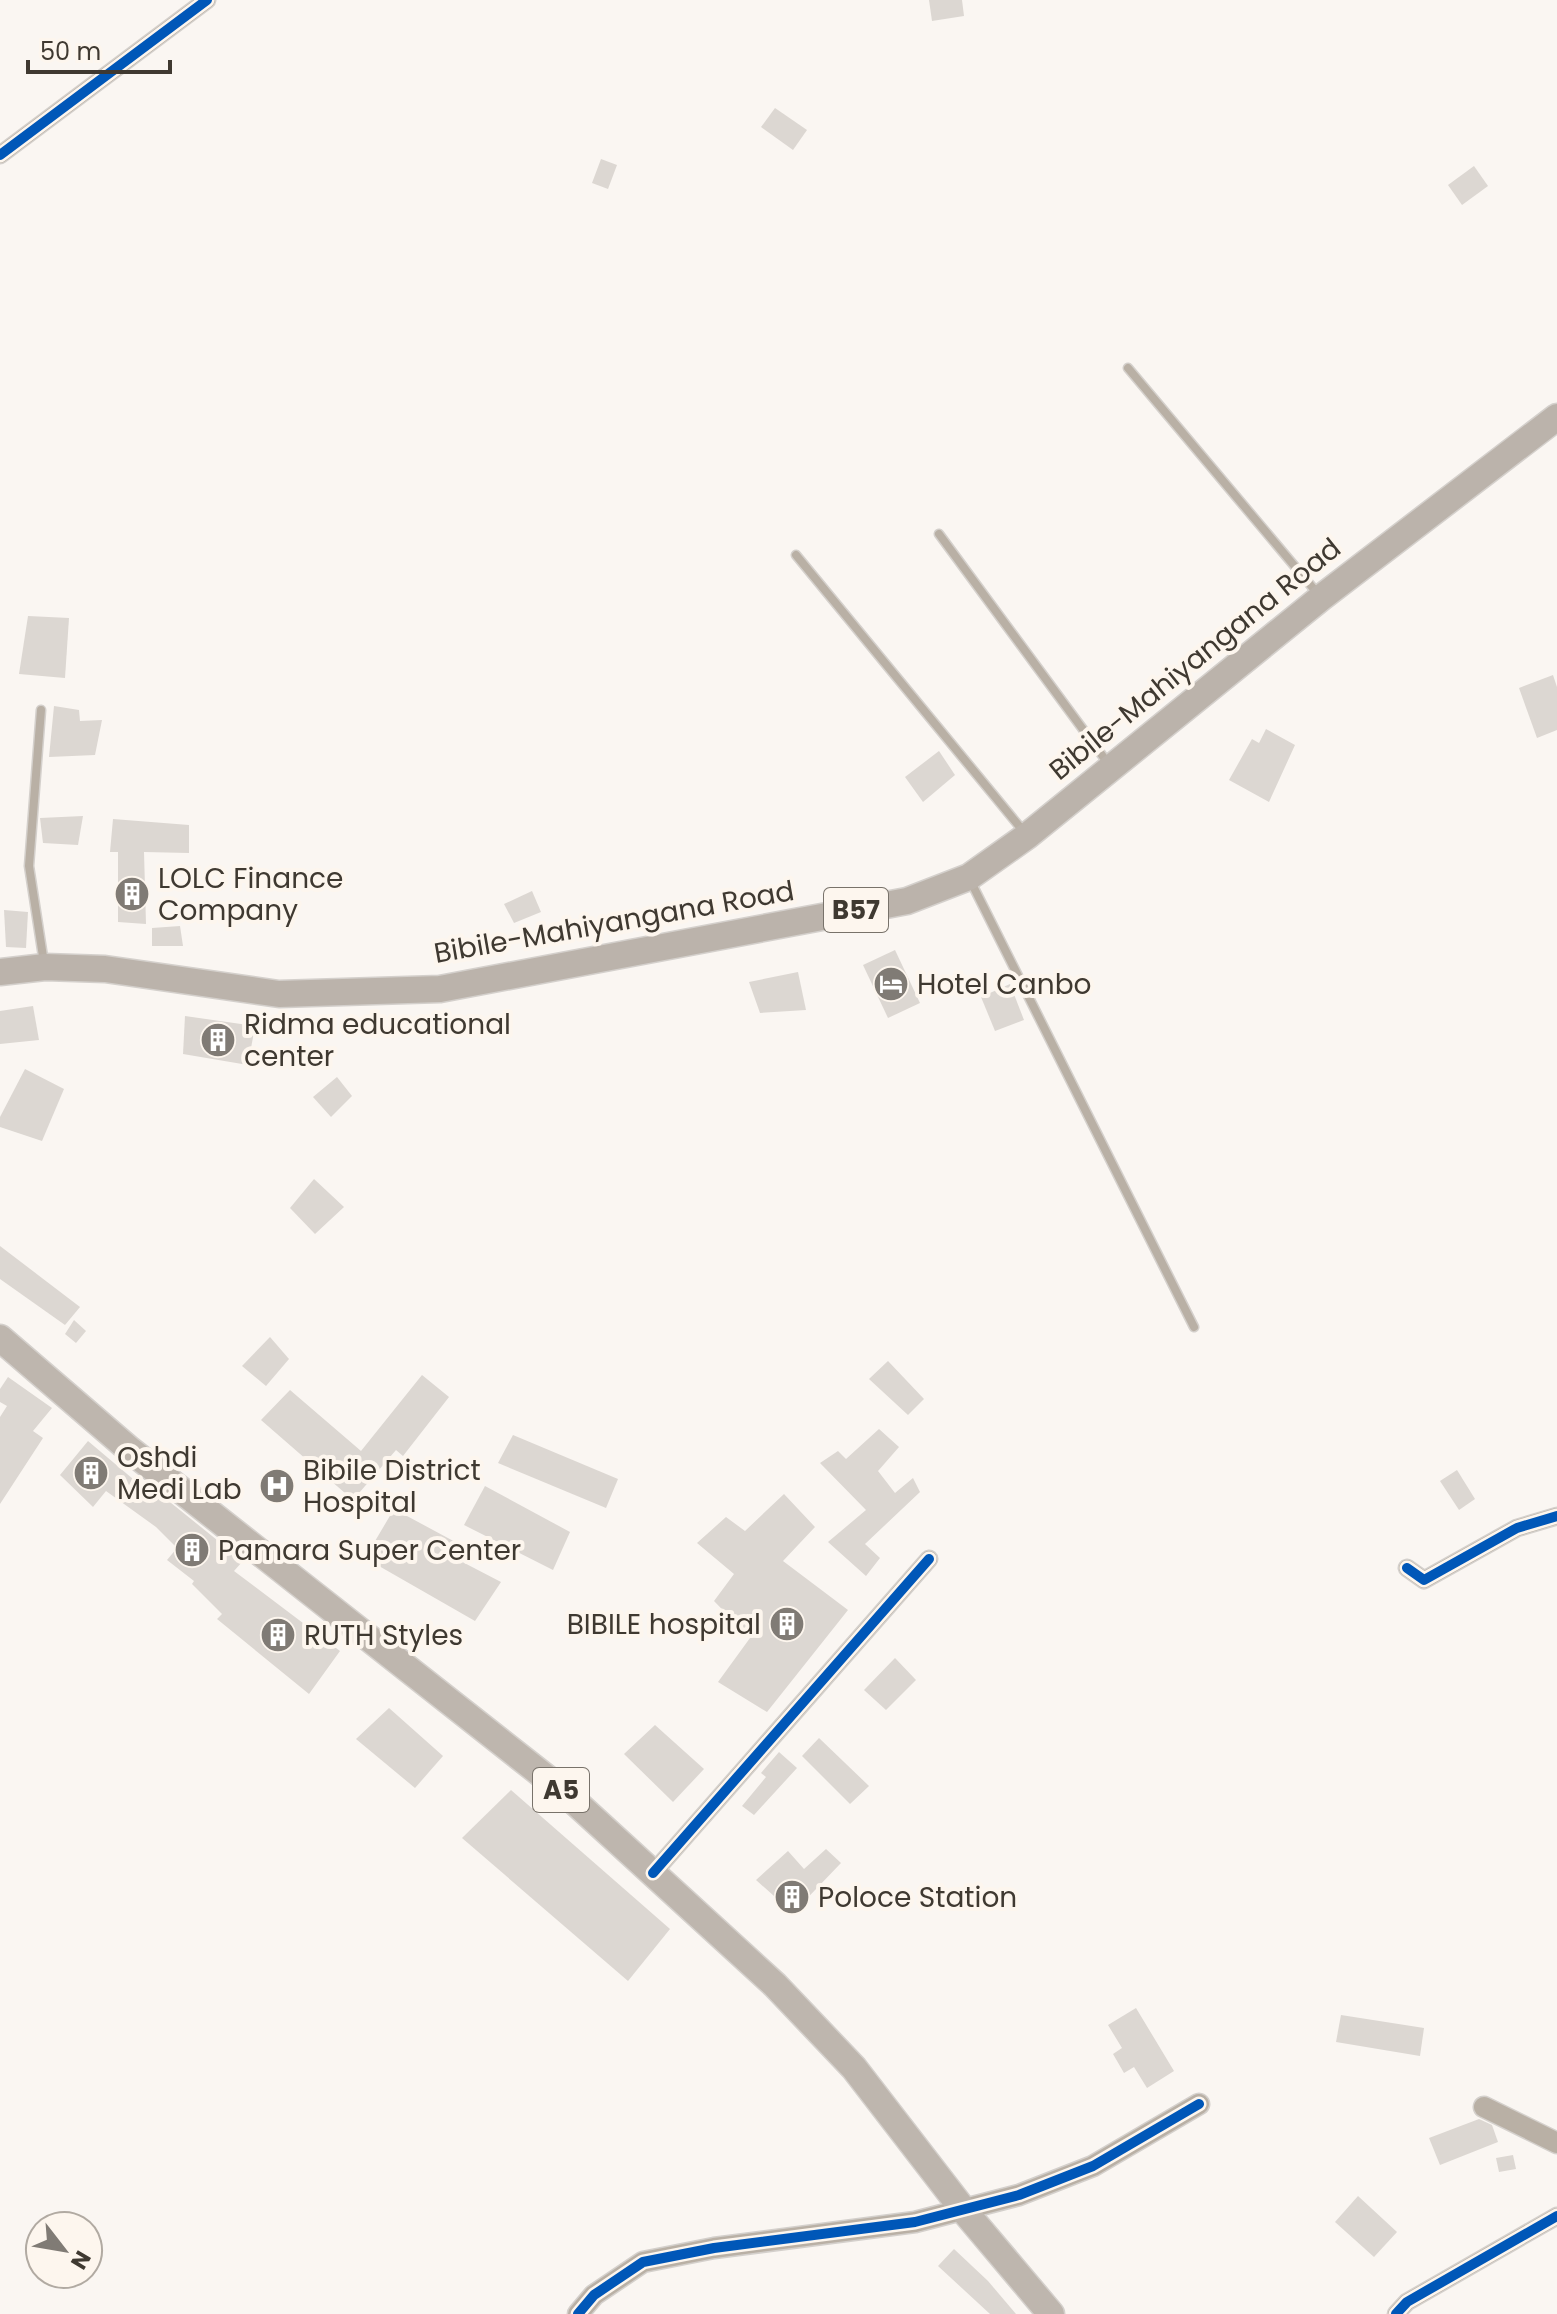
<svg xmlns="http://www.w3.org/2000/svg" width="1557" height="2314" font-family="Poppins,sans-serif">
<style>
.building{fill:#dcd7d2}
.lines{fill:none;stroke-linecap:round;stroke-linejoin:round}
.service-casing{stroke:#d4d0cc;stroke-width:11}
.minor-casing{stroke:#d4d0cc;stroke-width:19}
.tertiary-casing{stroke:#d4d0cc;stroke-width:23}
.primary-casing{stroke:#d4d0cc;stroke-width:29}
.trunk-casing{stroke:#d4d0cc;stroke-width:29}
.service{stroke:#b9b0a5;stroke-width:8}
.minor{stroke:#b9b0a5;stroke-width:16}
.tertiary{stroke:#b9b0a5;stroke-width:20}
.primary{stroke:#bbb3ab;stroke-width:26}
.trunk{stroke:#beb6ae;stroke-width:26}
.cycleway-casing{stroke:#fdf6ee;stroke-width:15}
.cycleway{stroke:#0057b8;stroke-width:10}
.labels{text-anchor:middle;dominant-baseline:central;stroke-width:8;stroke-linejoin:round;paint-order:stroke}
.shield{fill:#fdf6ee;stroke:#78726a;stroke-width:2}
.shield-label{font-size:26px;font-weight:bold;fill:#3f3931}
.street-label{font-size:28px;fill:#3f3931;stroke:#fdf6ee}
.poi-label{font-size:28px;fill:#3f3931;stroke:#fdf6ee;text-anchor:start}
</style>
<rect width="100%" height="100%" fill="#faf6f2"/>
<g class="building">
<polygon points="929,0 962,0 964,16 932,21"/>
<polygon points="775,108 807,130 793,150 761,127"/>
<polygon points="601,159 617,165 608,189 592,183"/>
<polygon points="1474,166 1488,186 1462,205 1448,185"/>
<polygon points="28,616 69,618 65,678 19,674"/>
<polygon points="1553,675 1557,687 1557,730 1537,738 1519,688"/>
<polygon points="54,706 79,710 80,721 102,720 95,755 49,757"/>
<polygon points="1266,729 1295,745 1269,802 1229,780 1252,739 1259,743"/>
<polygon points="939,751 955,775 923,802 905,777"/>
<polygon points="83,816 78,845 43,843 40,818"/>
<polygon points="113,819 189,825 189,853 144,852 146,924 118,922 118,852 110,852"/>
<polygon points="532,891 541,912 514,923 504,904"/>
<polygon points="4,910 28,912 26,948 6,947"/>
<polygon points="180,926 183,946 152,946 152,928"/>
<polygon points="895,950 920,1003 888,1018 863,965"/>
<polygon points="798,972 806,1010 760,1013 749,982"/>
<polygon points="1010,984 1024,1020 995,1031 981,997"/>
<polygon points="33,1006 39,1040 0,1044 0,1011"/>
<polygon points="185,1016 255,1026 248,1065 183,1054"/>
<polygon points="25,1069 64,1089 42,1141 0,1127 0,1117"/>
<polygon points="337,1077 352,1096 331,1117 313,1097"/>
<polygon points="314,1179 344,1207 315,1234 290,1208"/>
<polygon points="0,1246 80,1307 65,1325 0,1279"/>
<polygon points="74,1320 86,1331 76,1343 65,1334"/>
<polygon points="270,1337 289,1359 266,1386 242,1366"/>
<polygon points="888,1361 924,1399 908,1415 869,1379"/>
<polygon points="422,1375 449,1397 403,1456 396,1450 353,1500 261,1420 290,1390 361,1451"/>
<polygon points="8,1377 52,1408 33,1431 43,1438 0,1504 0,1417 7,1406 0,1402 0,1389"/>
<polygon points="879,1429 899,1447 878,1471 895,1493 913,1478 920,1492 865,1544 880,1558 866,1576 828,1542 866,1510 820,1463 838,1451 846,1459"/>
<polygon points="513,1435 618,1479 606,1508 498,1463"/>
<polygon points="88,1441 146,1490 150,1486 217,1540 242,1562 234,1571 340,1651 309,1694 217,1619 222,1614 192,1584 194,1581 167,1560 177,1548 156,1527 106,1491 93,1507 60,1475"/>
<polygon points="1457,1470 1475,1499 1459,1510 1440,1481"/>
<polygon points="485,1486 570,1532 553,1570 464,1525"/>
<polygon points="784,1494 815,1527 783,1561 848,1610 767,1712 718,1682 750,1638 714,1601 734,1574 697,1543 726,1517 745,1531"/>
<polygon points="394,1509 459,1544 449,1555 501,1582 475,1621 365,1558"/>
<polygon points="895,1658 916,1680 886,1710 864,1690"/>
<polygon points="389,1708 443,1756 415,1788 356,1739"/>
<polygon points="655,1725 704,1769 673,1802 624,1754"/>
<polygon points="819,1738 869,1786 850,1804 802,1756"/>
<polygon points="779,1752 797,1768 754,1815 742,1806 766,1777 761,1773"/>
<polygon points="511,1790 670,1929 628,1981 462,1838"/>
<polygon points="826,1849 841,1863 793,1913 756,1880 788,1851 804,1869"/>
<polygon points="1136,2008 1174,2071 1147,2088 1134,2067 1124,2073 1113,2054 1122,2048 1108,2025"/>
<polygon points="1341,2015 1424,2028 1420,2056 1336,2042"/>
<polygon points="1479,2119 1492,2125 1498,2142 1440,2165 1429,2138"/>
<polygon points="1513,2155 1516,2169 1499,2172 1496,2158"/>
<polygon points="1358,2196 1397,2232 1374,2257 1335,2222"/>
<polygon points="954,2249 988,2281 1016,2314 990,2314 938,2266"/>
</g>
<g class="lines">
<defs>
<g id="service">
<polyline points="1128,368 1318,594"/>
<polyline points="939,534 1110,766"/>
<polyline points="796,555 1024,832"/>
<polyline points="41,710 29,866 44,963"/>
<polyline points="971,882 1194,1327"/>
</g>
<g id="minor">
<polyline points="0,155 207,0"/>
<polyline points="1407,1568 1424,1580 1517,1528 1557,1516"/>
<polyline points="653,1873 929,1559"/>
<polyline points="1396,2314 1407,2302 1557,2216"/>
</g>
<g id="tertiary">
<polyline points="1484,2107 1557,2143"/>
<polyline points="578,2314 594,2295 643,2262 714,2248 915,2222 1019,2195 1093,2166 1199,2104"/>
</g>
<polyline id="primary" points="0,972 45,967 105,969 279,994 440,989 907,901 969,877 1027,836 1322,597 1557,417"/>
<polyline id="trunk" points="0,1338 130,1450 563,1791 775,1985 854,2068 965,2212 1051,2314"/>
</defs>
<use href="#service" class="service-casing"/>
<use href="#minor" class="minor-casing"/>
<use href="#tertiary" class="tertiary-casing"/>
<use href="#primary" class="primary-casing"/>
<use href="#trunk" class="trunk-casing"/>
<use href="#service" class="service"/>
<use href="#minor" class="minor"/>
<use href="#tertiary" class="tertiary"/>
<use href="#primary" class="primary"/>
<use href="#trunk" class="trunk"/>
<defs>
<g id="cycleway">
<polyline points="0,155 207,0"/>
<polyline points="1407,1568 1424,1580 1517,1528 1557,1516"/>
<polyline points="653,1873 929,1559"/>
<polyline points="578,2314 594,2295 643,2262 714,2248 915,2222 1019,2195 1093,2166 1199,2104"/>
<polyline points="1396,2314 1407,2302 1557,2216"/>
</g>
</defs>
<use href="#cycleway" class="cycleway-casing"/>
<use href="#cycleway" class="cycleway"/>
</g>
<defs>
<symbol id="building-disc" viewBox="-11 -11 22 22"><circle r="9.5" fill="#807b75" stroke="#fdf6ee"/><path d="M-4-6H4V6H1V3H-1V6H-4ZM-2.5-4.3h1.7v1.8h-1.7ZM.8-4.3h1.7v1.8H.8ZM-2.5-1h1.7V.8h-1.7ZM.8-1h1.7V.8H.8Z" fill="#fff"/></symbol>
<symbol id="hotel-disc" viewBox="-11 -11 22 22"><circle r="9.5" fill="#807b75" stroke="#fdf6ee"/><path d="M-6-4.5h1.5V1H6V5H4.5V3h-9V5H-6ZM-4 0a1.8 1.8 0 1 1 3.6 0ZM.5 0V-2.5h3Q6-2.5 6 0Z" fill="#fff"/></symbol>
<symbol id="hospital-disc" viewBox="-11 -11 22 22"><circle r="9.5" fill="#807b75" stroke="#fdf6ee"/><path d="M-5-5h3v3.5h4V-5h3V5h-3V1.5h-4V5h-3Z" fill="#fff"/></symbol>
</defs>
<g fill-rule="evenodd">
<use href="#building-disc" x="112" y="874" width="40" height="40"/>
<use href="#hotel-disc" x="871" y="964" width="40" height="40"/>
<use href="#building-disc" x="198" y="1020" width="40" height="40"/>
<use href="#building-disc" x="71" y="1453" width="40" height="40"/>
<use href="#hospital-disc" x="257" y="1466" width="40" height="40"/>
<use href="#building-disc" x="172" y="1530" width="40" height="40"/>
<use href="#building-disc" x="767" y="1604" width="40" height="40"/>
<use href="#building-disc" x="258" y="1615" width="40" height="40"/>
<use href="#building-disc" x="772" y="1877" width="40" height="40"/>
</g>
<g class="labels">
<g class="shield">
<rect x="824" y="888" width="64" height="44" rx="6"/>
<rect x="533" y="1768" width="56" height="44" rx="6"/>
</g>
<g class="shield-label">
<text x="856" y="910">B57</text>
<text x="561" y="1790">A5</text>
</g>
<g class="street-label">
<text transform="translate(1195 659) rotate(-39)">Bibile-Mahiyangana Road</text>
<text transform="translate(614 922) rotate(-10)">Bibile-Mahiyangana Road</text>
</g>
<g class="poi-label">
<text x="158" y="878">LOLC Finance<tspan x="158" dy="32">Company</tspan></text>
<text x="917" y="984">Hotel Canbo</text>
<text x="244" y="1024">Ridma educational<tspan x="244" dy="32">center</tspan></text>
<text x="117" y="1457">Oshdi<tspan x="117" dy="32">Medi Lab</tspan></text>
<text x="303" y="1470">Bibile District<tspan x="303" dy="32">Hospital</tspan></text>
<text x="218" y="1550">Pamara Super Center</text>
<text x="761" y="1624" text-anchor="end">BIBILE hospital</text>
<text x="304" y="1635">RUTH Styles</text>
<text x="818" y="1897">Poloce Station</text>
</g>
</g>
<g transform="translate(64 2250) rotate(121)"><circle r="38" fill="#fdf6ee" stroke="#b1aaa2" stroke-width="2"/>
<path d="M0-6L14 30L0 20L-14 30Z" fill="#807b75"/>
<text y="-12" font-size="22" font-weight="bold" text-anchor="middle" fill="#3f3931">N</text>
</g>
<path d="M28 60v12h142v-12" fill="none" stroke="#3f3931" stroke-width="4"/>
<text x="40" y="60" font-size="24" fill="#3f3931" stroke="#fdf6ee" stroke-width="6" paint-order="stroke">50 m</text>
</svg>
